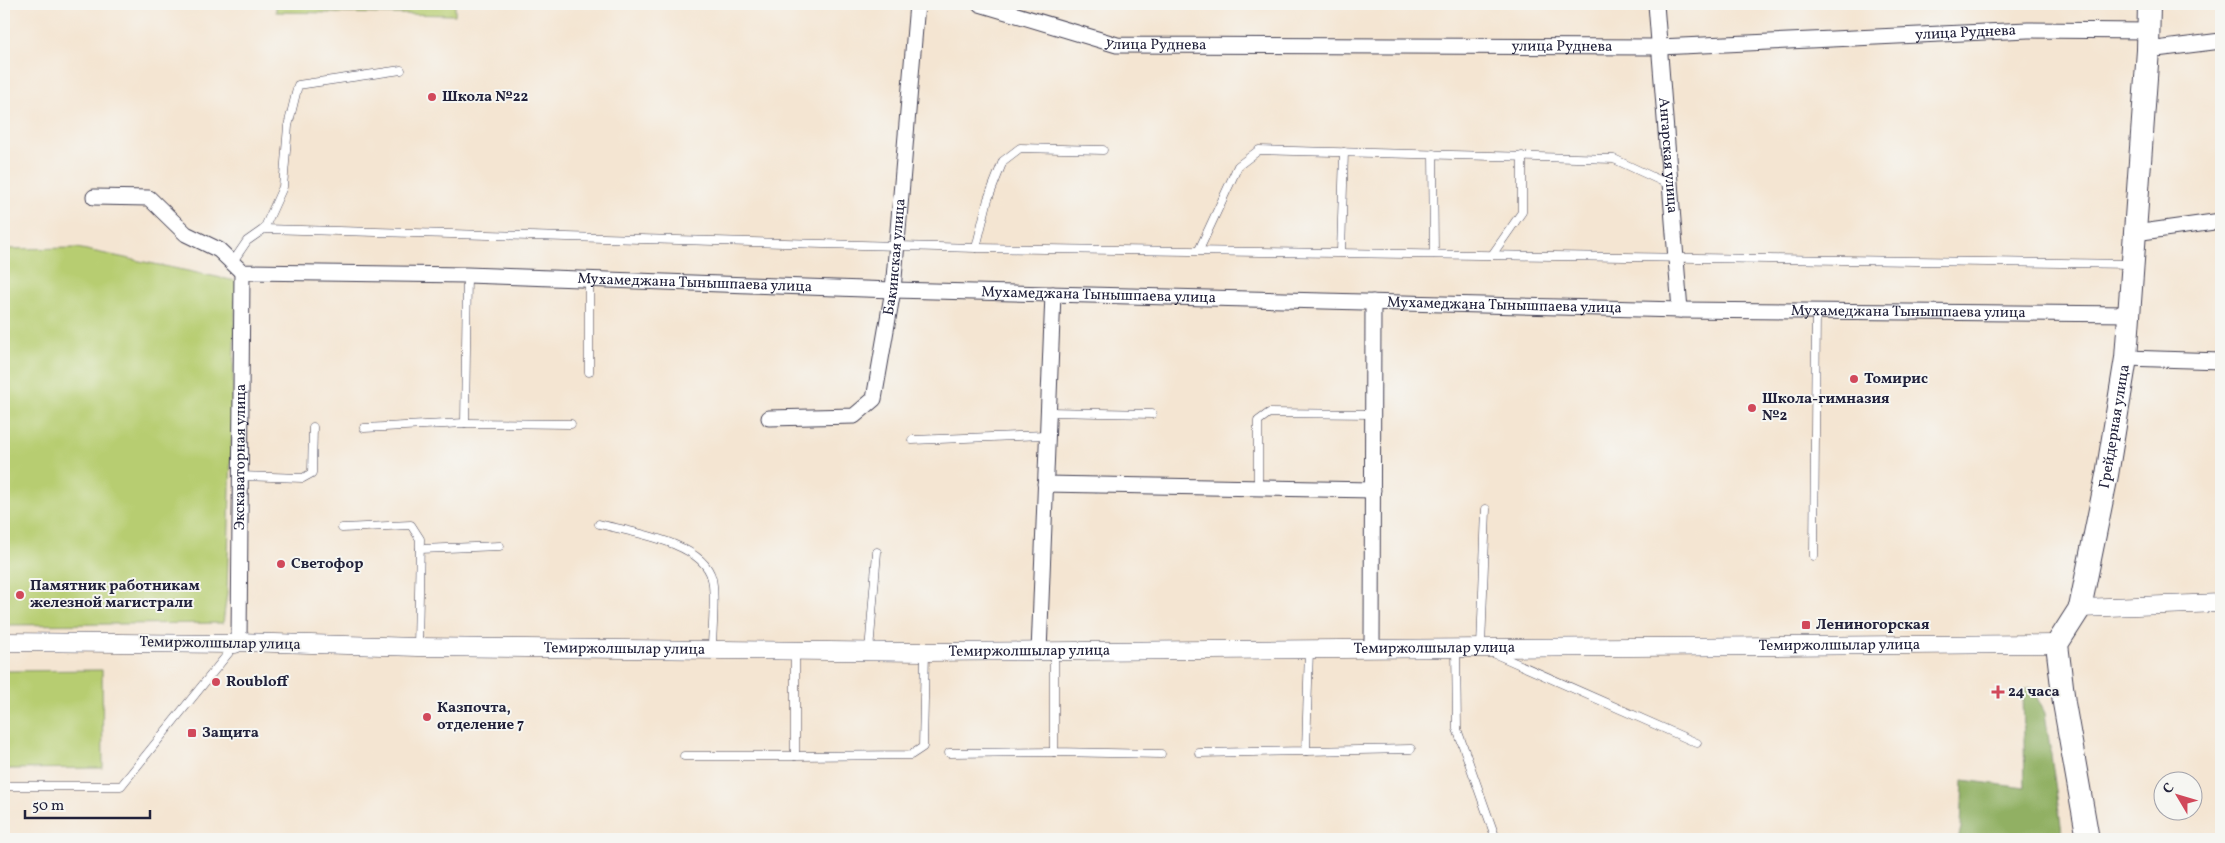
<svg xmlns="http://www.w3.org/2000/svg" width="2225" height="843" font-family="Vollkorn,serif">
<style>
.green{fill:#b7cd71;stroke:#6c7856}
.forest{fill:#91b063;stroke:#5a694f}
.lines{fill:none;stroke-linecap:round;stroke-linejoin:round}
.service-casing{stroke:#423f52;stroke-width:9}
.minor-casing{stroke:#423f52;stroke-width:17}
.tertiary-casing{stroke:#423f52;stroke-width:19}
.primary-casing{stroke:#423f52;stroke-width:24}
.service{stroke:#fff;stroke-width:8}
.minor{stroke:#fff;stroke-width:15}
.tertiary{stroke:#fff;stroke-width:18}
.primary{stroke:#fff;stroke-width:22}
.poi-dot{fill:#d1495b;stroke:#f6f6f2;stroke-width:2}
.labels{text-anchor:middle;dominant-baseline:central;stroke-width:4;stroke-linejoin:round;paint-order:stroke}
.street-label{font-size:15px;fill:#22223b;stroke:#f6f6f2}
.poi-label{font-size:15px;font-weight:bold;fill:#22223b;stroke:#f6f6f2;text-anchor:start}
</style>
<rect width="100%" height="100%" fill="#f6f6f2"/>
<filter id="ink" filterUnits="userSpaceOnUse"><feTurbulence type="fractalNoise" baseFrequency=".02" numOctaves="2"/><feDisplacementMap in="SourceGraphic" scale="10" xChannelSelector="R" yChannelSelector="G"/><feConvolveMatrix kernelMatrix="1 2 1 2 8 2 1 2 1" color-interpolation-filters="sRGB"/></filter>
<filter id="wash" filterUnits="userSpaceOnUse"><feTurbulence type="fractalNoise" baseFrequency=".0096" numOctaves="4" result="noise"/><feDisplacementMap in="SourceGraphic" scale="20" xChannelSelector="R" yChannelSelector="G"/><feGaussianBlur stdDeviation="1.12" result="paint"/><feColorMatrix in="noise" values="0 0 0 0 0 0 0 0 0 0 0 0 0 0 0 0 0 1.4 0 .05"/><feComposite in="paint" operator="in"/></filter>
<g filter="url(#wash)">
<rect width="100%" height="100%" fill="#f4e5d2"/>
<g class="green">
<polygon points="276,4 455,4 455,15 276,12"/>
<polygon points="77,248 236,281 227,593 223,623 4,625 4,249"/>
<polygon points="102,670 103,768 4,769 4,671"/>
</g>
<polygon class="forest" points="2032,688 2045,713 2063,839 1958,839 1961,828 1963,780 2025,788 2023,690"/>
</g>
<g filter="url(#ink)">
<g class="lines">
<defs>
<g id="service">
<polyline points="1433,154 1434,254"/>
<polyline points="264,229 976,248 2132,264"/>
<polyline points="976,248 988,199 1003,161 1020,148 1103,150"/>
<polyline points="1199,250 1238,166 1259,150 1614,159 1670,185"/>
<polyline points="1341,252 1344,152"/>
<polyline points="1492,255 1522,212 1522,156"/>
<polyline points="232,263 247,241 264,229 283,187 288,126 298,85 401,70"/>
<polyline points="589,279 589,372"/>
<polyline points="1048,412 1152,414"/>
<polyline points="465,423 571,424"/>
<polyline points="364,428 465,423 467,275"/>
<polyline points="912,440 1047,435"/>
<polyline points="240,476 303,478 312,473 313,427"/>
<polyline points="1258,488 1258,421 1269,413 1373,414"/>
<path d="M 599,524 C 630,532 704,542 712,579 C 716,595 712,631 712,649"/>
<polyline points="342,528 411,525 420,539 418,647"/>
<polyline points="420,549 500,546"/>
<polyline points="1814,556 1816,311"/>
<polyline points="1456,647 1457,729 1496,839"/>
<polyline points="1483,648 1481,647 1486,509"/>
<polyline points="795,650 795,756 911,755 923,747 925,652"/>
<polyline points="869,651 877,552"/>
<polyline points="1054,652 1054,752 1161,754"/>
<polyline points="1493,653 1697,743"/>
<polyline points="1306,751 1411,749"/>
<polyline points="949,753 1054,752"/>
<polyline points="1199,753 1306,751 1309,649"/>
<polyline points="684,756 795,756"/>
<polyline points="4,786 121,786 235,645"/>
</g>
<g id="minor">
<path id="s1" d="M 980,4 L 1117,45 L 1659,47 L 2028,30 L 2149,31"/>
<path id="s2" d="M 1656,4 L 1680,310"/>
<polyline points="2148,50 2221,41"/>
<path id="s3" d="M 94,197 L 149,198 L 186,234 L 219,250 L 242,272 L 467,275 L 893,290 L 1680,310 L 2131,314"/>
<polyline points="2135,233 2221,221"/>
<polyline points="2126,358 2221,361"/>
<path id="s4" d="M 769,418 L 854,416 L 874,399 L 893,290 L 917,4"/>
<polyline points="1045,484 1373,490"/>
<path id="s5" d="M 239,642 L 242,272"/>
<polyline points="1372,648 1373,302"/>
<polyline points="1039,652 1053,294"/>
</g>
<g id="tertiary">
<polyline points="2080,608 2221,603"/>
<path id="s6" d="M 4,642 L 235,644 L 239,642 L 418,647 L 925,652 L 2057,644"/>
</g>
<g id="primary">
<path id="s7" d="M 2088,839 L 2064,703 L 2057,644 L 2080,608 L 2107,475 L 2126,358 L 2148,50 L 2149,4"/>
</g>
</defs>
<use href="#service" class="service-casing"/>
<use href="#minor" class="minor-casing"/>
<use href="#tertiary" class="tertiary-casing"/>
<use href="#primary" class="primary-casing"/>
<use href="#service" class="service"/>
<use href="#minor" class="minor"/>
<use href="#tertiary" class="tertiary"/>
<use href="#primary" class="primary"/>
</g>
</g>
<g class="poi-dot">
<circle cx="432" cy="97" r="5"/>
<circle cx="1854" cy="379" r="5"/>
<circle cx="1752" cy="408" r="5"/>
<circle cx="281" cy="564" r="5"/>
<circle cx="20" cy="595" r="5"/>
<rect x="1801" y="620" width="10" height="10" rx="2.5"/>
<circle cx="216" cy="682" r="5"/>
<path d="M1995.5 684.5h5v5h5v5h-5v5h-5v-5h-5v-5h5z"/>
<circle cx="427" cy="717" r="5"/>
<rect x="187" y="728" width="10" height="10" rx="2.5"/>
</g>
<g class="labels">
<g class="street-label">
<text stroke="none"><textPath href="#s1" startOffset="992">улица Руднева</textPath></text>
<text stroke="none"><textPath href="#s1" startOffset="182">улица Руднева</textPath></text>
<text stroke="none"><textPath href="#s1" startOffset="588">улица Руднева</textPath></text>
<text stroke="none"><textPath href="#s2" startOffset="152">Ангарская улица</textPath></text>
<text stroke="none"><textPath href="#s4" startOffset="255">Бакинская улица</textPath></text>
<text stroke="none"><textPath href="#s3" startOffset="628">Мухамеджана Тынышпаева улица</textPath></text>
<text stroke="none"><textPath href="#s3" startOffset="1032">Мухамеджана Тынышпаева улица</textPath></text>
<text stroke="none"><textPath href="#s3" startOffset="1438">Мухамеджана Тынышпаева улица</textPath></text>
<text stroke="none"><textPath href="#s3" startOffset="1842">Мухамеджана Тынышпаева улица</textPath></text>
<text stroke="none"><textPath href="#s7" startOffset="425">Грейдерная улица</textPath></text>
<text stroke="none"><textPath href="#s5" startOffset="185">Экскаваторная улица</textPath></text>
<text transform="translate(220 644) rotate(1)">Темиржолшылар улица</text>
<text stroke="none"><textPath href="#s6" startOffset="1836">Темиржолшылар улица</textPath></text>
<text stroke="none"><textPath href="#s6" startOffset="1431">Темиржолшылар улица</textPath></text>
<text stroke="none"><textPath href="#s6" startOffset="621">Темиржолшылар улица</textPath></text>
<text stroke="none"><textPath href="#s6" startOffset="1026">Темиржолшылар улица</textPath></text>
</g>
<g class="poi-label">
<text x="442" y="97">Школа №22</text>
<text x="1864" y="379">Томирис</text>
<text x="1762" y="399">Школа-гимназия<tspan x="1762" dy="17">№2</tspan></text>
<text x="291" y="564">Светофор</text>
<text x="30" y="586">Памятник работникам<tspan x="30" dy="17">железной магистрали</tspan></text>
<text x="1816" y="625">Лениногорская</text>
<text x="226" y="682">Roubloff</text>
<text x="2008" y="692">24 часа</text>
<text x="437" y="708">Казпочта,<tspan x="437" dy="17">отделение 7</tspan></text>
<text x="202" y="733">Защита</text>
</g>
</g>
<rect width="2225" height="843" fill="none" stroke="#f6f6f2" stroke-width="20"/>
<g transform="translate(2178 796) rotate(308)"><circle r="24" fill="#f6f6f2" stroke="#a1a1a9"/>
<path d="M0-4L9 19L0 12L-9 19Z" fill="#d1495b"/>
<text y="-8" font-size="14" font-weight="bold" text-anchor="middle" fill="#22223b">С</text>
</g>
<path d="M25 810v8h125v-8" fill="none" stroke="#22223b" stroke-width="2.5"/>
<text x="32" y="810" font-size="15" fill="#22223b" stroke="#f6f6f2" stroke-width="4" paint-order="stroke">50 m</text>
</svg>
